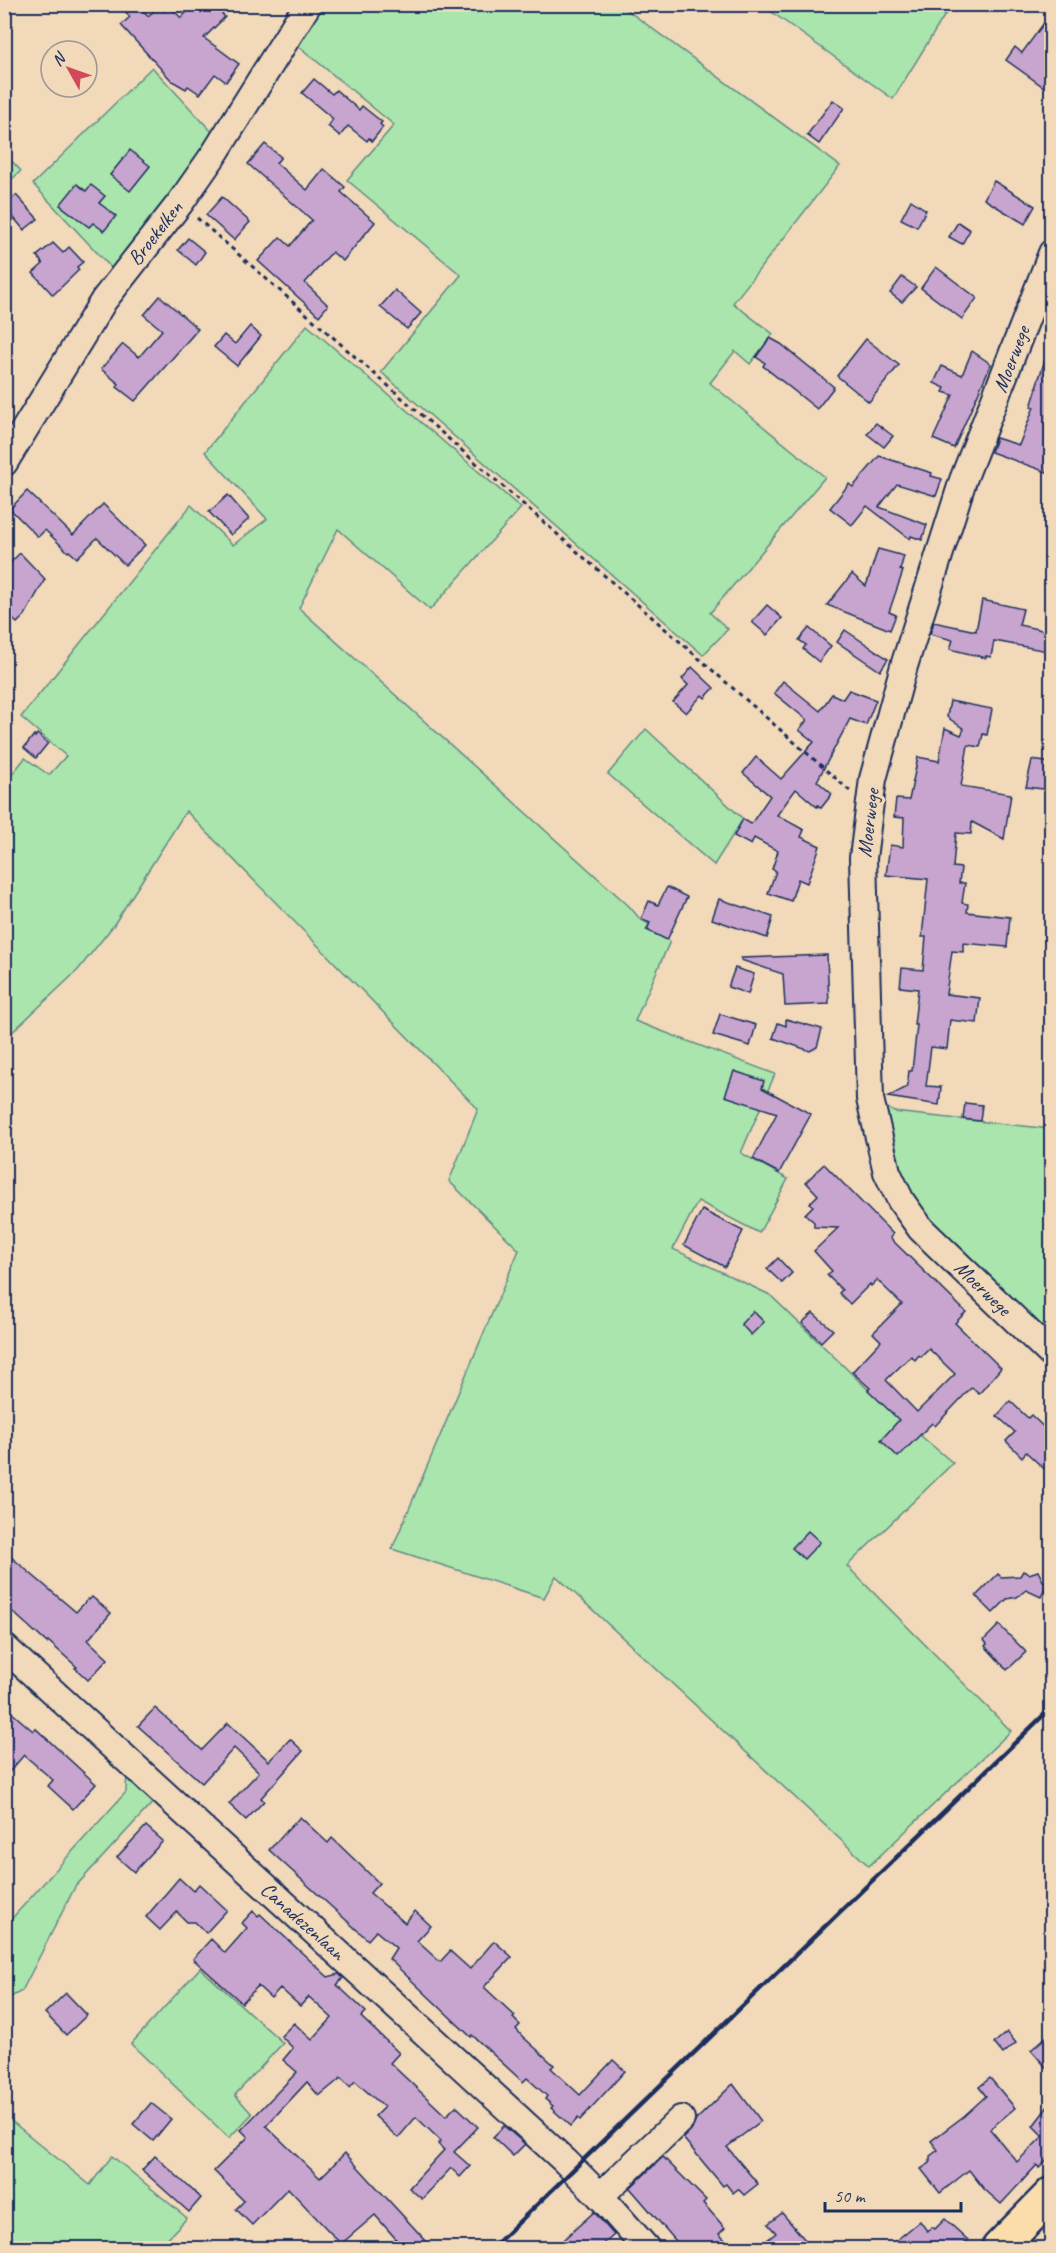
<svg xmlns="http://www.w3.org/2000/svg" width="1056" height="2253" font-family="Caveat,sans-serif">
<style>
.green{fill:#a9e5ac;stroke:#628a85;stroke-width:1.5}
.building{fill:#c8a5cf;stroke:#1b2f5e;stroke-width:1.5;fill-rule:evenodd}
.lines{fill:none;stroke-linecap:round;stroke-linejoin:round}
.minor-casing{stroke:#1b2f5e;stroke-width:30}
.major-casing{stroke:#1b2f5e;stroke-width:38}
.path{stroke:#1b2f5e;stroke-width:3;stroke-dasharray:4.5 4.5;stroke-linecap:butt}
.minor{stroke:#f1d9b9;stroke-width:26}
.major{stroke:#fbddab;stroke-width:33}
.rail{stroke:#1b2f5e;stroke-width:4.5}
.labels{text-anchor:middle;dominant-baseline:central;stroke-width:6;stroke-linejoin:round;paint-order:stroke}
.street-label{font-size:21px;fill:#1b2f5e;stroke:#f1d9b9}
</style>
<rect width="100%" height="100%" fill="#f1d9b9"/>
<filter id="ink" filterUnits="userSpaceOnUse"><feTurbulence type="fractalNoise" baseFrequency=".0167" numOctaves="2"/><feDisplacementMap in="SourceGraphic" scale="12" xChannelSelector="R" yChannelSelector="G"/><feConvolveMatrix kernelMatrix="1 2 1 2 8 2 1 2 1" color-interpolation-filters="sRGB"/></filter>
<g filter="url(#ink)">
<g class="green">
<polygon points="324,5 620,5 840,166 733,303 773,334 750,364 735,351 710,383 825,477 710,613 728,629 703,655 381,372 461,275 347,180 394,125 296,44"/>
<polygon points="762,5 951,5 893,99"/>
<polygon points="152,67 214,134 117,274 33,184"/>
<polygon points="4,153 21,171 5,185 4,185"/>
<polygon points="307,325 521,508 430,610 338,529 299,608 629,906 640,919 649,924 646,930 670,941 635,1021 775,1074 741,1153 788,1179 759,1233 698,1201 673,1249 770,1295 882,1403 953,1463 847,1566 1011,1731 869,1866 556,1576 544,1598 392,1549 519,1250 449,1181 478,1109 186,811 113,926 78,970 5,1039 5,783 25,758 49,775 66,756 21,717 191,505 233,545 267,519 205,452"/>
<polygon points="646,729 743,819 714,865 608,774"/>
<polygon points="885,1106 894,1112 1051,1129 1051,1341 932,1223 905,1186 893,1160"/>
<polygon points="127,1772 156,1799 75,1887 22,1991 5,2000 5,1926 126,1792"/>
<polygon points="200,1968 283,2043 235,2095 252,2114 229,2138 131,2044"/>
<polygon points="4,2115 90,2185 112,2156 187,2218 158,2248 5,2248"/>
</g>
<g class="building">
<polygon points="119,4 138,4 148,16 160,6 164,11 170,6 181,18 195,4 213,4 225,17 204,38 239,64 226,82 215,74 200,94 188,86 186,89 172,81 121,25 130,17"/>
<polygon points="1052,12 1052,93 1006,60 1015,47 1022,53"/>
<polygon points="314,79 332,94 336,90 359,110 362,106 382,122 380,124 383,127 372,141 369,138 367,141 348,126 340,136 328,126 333,119 302,93"/>
<polygon points="833,100 844,108 819,144 807,135"/>
<polygon points="265,144 281,157 276,163 307,190 324,169 345,187 341,192 375,222 343,261 332,252 305,283 328,305 319,316 258,261 280,237 290,246 312,220 248,164"/>
<polygon points="130,150 150,166 130,191 110,175"/>
<polygon points="994,181 1035,206 1025,224 984,199"/>
<polygon points="77,184 86,191 91,185 105,196 99,203 116,216 104,231 93,223 89,227 60,205"/>
<polygon points="16,195 38,219 24,230 4,206"/>
<polygon points="222,197 250,222 234,240 206,215"/>
<polygon points="911,200 926,210 917,227 901,219"/>
<polygon points="958,222 970,230 962,244 949,237"/>
<polygon points="188,238 205,252 196,265 178,250"/>
<polygon points="53,243 63,253 69,247 83,262 77,267 79,270 53,295 33,273 43,264 37,256"/>
<polygon points="936,267 977,298 962,319 921,288"/>
<polygon points="902,277 916,287 902,302 890,293"/>
<polygon points="395,290 421,313 407,329 380,307"/>
<polygon points="160,296 198,329 135,401 117,387 119,384 101,369 123,344 139,357 162,330 144,315"/>
<polygon points="250,326 261,336 237,366 214,347 224,335 235,344"/>
<polygon points="770,338 781,344 834,387 817,409 763,366 765,363 756,357"/>
<polygon points="866,339 899,365 869,402 837,376"/>
<polygon points="1049,348 1052,348 1052,474 991,452 996,438 1019,445 1034,407 1031,407 1037,388 1036,387"/>
<polygon points="972,351 991,364 954,448 933,439 953,395 943,392 945,388 934,383 942,366 962,375"/>
<polygon points="876,423 893,436 884,447 867,434"/>
<polygon points="879,456 932,473 931,476 942,479 936,496 897,484 879,507 927,525 922,540 911,536 910,539 867,506 852,525 830,508 849,484 853,487"/>
<polygon points="27,491 73,535 103,504 145,545 125,565 97,538 77,558 69,551 68,552 45,530 38,537 10,509"/>
<polygon points="228,495 249,519 231,535 209,512"/>
<polygon points="878,549 904,556 900,570 903,571 889,612 896,615 890,630 827,605 852,574 866,586"/>
<polygon points="20,553 45,579 25,615 17,623 4,611 4,569"/>
<polygon points="982,600 1023,609 1019,625 1051,632 1047,651 994,641 991,657 986,656 986,658 950,649 953,640 930,634 934,622 976,631"/>
<polygon points="767,605 782,618 767,635 752,622"/>
<polygon points="809,628 831,646 819,662 803,649 806,645 799,640"/>
<polygon points="845,630 888,659 880,671 837,642"/>
<polygon points="692,667 714,688 705,698 702,695 686,713 673,702 688,685 682,679"/>
<polygon points="783,681 820,711 832,694 843,699 849,690 876,700 866,725 850,719 817,781 832,794 821,808 818,805 817,807 796,789 777,815 804,830 801,837 820,846 807,883 798,879 791,901 768,893 776,871 772,869 778,851 754,838 751,845 734,836 743,819 751,824 770,796 743,773 756,757 781,779 814,742 799,730 807,720 774,693"/>
<polygon points="950,701 992,709 987,735 983,734 980,747 968,745 961,786 1011,794 1004,839 972,822 971,834 956,833 953,867 961,868 959,883 965,883 962,903 968,904 967,912 1010,917 1007,947 963,943 963,952 952,951 946,994 980,998 977,1023 950,1020 947,1049 931,1047 926,1086 941,1087 939,1105 888,1097 907,1087 909,1071 912,1071 917,1025 914,1025 918,989 900,987 902,968 923,970 926,937 922,937 928,879 886,875 890,845 903,847 904,818 894,817 896,799 909,800 918,757 939,761 945,728 961,735 964,729 947,717"/>
<polygon points="37,734 48,743 36,758 24,748 34,735 35,737"/>
<polygon points="1032,760 1052,763 1052,790 1026,787"/>
<polygon points="667,887 687,897 667,940 647,930 650,923 641,919 649,901 658,905"/>
<polygon points="719,899 773,917 767,938 712,919"/>
<polygon points="827,955 829,1004 785,1006 783,974 741,960 741,958"/>
<polygon points="735,968 754,974 748,994 728,987"/>
<polygon points="720,1014 756,1025 750,1046 713,1035"/>
<polygon points="786,1019 822,1029 817,1047 810,1051 773,1038 778,1023 786,1026"/>
<polygon points="734,1071 764,1081 762,1088 811,1114 779,1173 753,1159 777,1113 725,1096"/>
<polygon points="965,1103 982,1105 980,1121 963,1119"/>
<path d="M 824,1164 L 893,1234 L 890,1238 L 966,1312 L 955,1323 L 1001,1368 L 979,1394 L 972,1388 L 970,1389 L 935,1426 L 932,1423 L 898,1457 L 881,1440 L 899,1420 L 868,1390 L 870,1388 L 852,1372 L 881,1341 L 873,1333 L 902,1304 L 877,1280 L 871,1286 L 870,1284 L 850,1304 L 839,1293 L 842,1290 L 827,1275 L 832,1271 L 814,1251 L 838,1228 L 814,1227 L 814,1222 L 805,1214 L 813,1206 L 810,1203 L 818,1195 L 806,1182 ZM 929,1349 L 955,1374 L 917,1412 L 886,1380 L 911,1356 L 915,1360 L 919,1355 L 921,1357 Z"/>
<polygon points="702,1210 743,1231 725,1267 684,1245"/>
<polygon points="778,1258 792,1273 782,1283 767,1269"/>
<polygon points="753,1311 764,1322 751,1335 741,1324"/>
<polygon points="813,1313 833,1330 821,1342 802,1323"/>
<polygon points="1010,1401 1028,1418 1031,1415 1052,1435 1052,1476 1026,1452 1022,1457 1006,1441 1015,1432 997,1416"/>
<polygon points="808,1531 820,1542 804,1559 792,1548"/>
<polygon points="4,1551 76,1612 88,1599 89,1600 92,1597 111,1613 88,1640 108,1659 88,1680 75,1668 77,1667 48,1641 47,1643 4,1604"/>
<polygon points="1023,1571 1029,1574 1038,1571 1043,1581 1047,1583 1041,1597 1026,1590 1017,1597 1007,1599 993,1613 976,1596 998,1574 1001,1577 1020,1576"/>
<polygon points="999,1625 1026,1652 1007,1670 985,1646 987,1644 984,1640"/>
<polygon points="4,1706 33,1731 35,1728 96,1784 73,1809 48,1786 53,1780 24,1755 4,1778"/>
<polygon points="155,1708 202,1750 228,1723 269,1761 290,1739 303,1751 261,1798 264,1801 246,1820 229,1804 259,1772 234,1748 202,1783 138,1726"/>
<polygon points="300,1817 328,1843 332,1838 379,1883 370,1893 405,1923 415,1911 431,1926 417,1941 440,1962 450,1951 470,1969 494,1941 512,1957 484,1987 515,2016 513,2018 520,2025 516,2029 522,2036 554,2065 551,2068 580,2095 613,2060 625,2071 580,2120 578,2118 571,2126 551,2108 553,2106 545,2099 547,2096 527,2078 523,2082 472,2035 471,2037 389,1959 396,1948 376,1931 368,1940 269,1850"/>
<polygon points="146,1826 163,1841 134,1872 117,1857"/>
<polygon points="179,1878 193,1891 199,1884 227,1910 206,1933 195,1922 187,1922 177,1912 160,1930 146,1917"/>
<polygon points="253,1911 258,1916 260,1914 328,1977 339,1974 343,1978 337,1985 366,2012 361,2017 399,2053 390,2063 446,2116 456,2106 478,2127 454,2152 470,2166 460,2177 451,2168 422,2199 409,2188 444,2150 438,2144 441,2141 416,2117 398,2138 375,2116 384,2107 355,2081 350,2087 341,2078 319,2096 307,2082 266,2126 320,2178 345,2153 427,2242 420,2248 385,2248 396,2239 375,2215 341,2244 288,2188 252,2225 236,2209 244,2201 214,2171 248,2137 241,2130 297,2072 283,2060 293,2048 281,2036 294,2023 312,2040 332,2018 309,1997 300,2006 280,1988 271,1998 258,1986 242,2003 193,1959 211,1939 225,1953 247,1928 242,1923"/>
<polygon points="66,1993 87,2015 66,2035 45,2013"/>
<polygon points="1007,2032 1016,2043 1003,2054 994,2043"/>
<polygon points="1052,2032 1052,2074 1031,2050"/>
<polygon points="990,2078 1015,2108 990,2129 1017,2162 1043,2136 1033,2126 1052,2101 1052,2156 1039,2168 1037,2165 1001,2204 984,2189 969,2170 940,2193 921,2169 930,2163 930,2156 938,2150 931,2141 964,2116 986,2096 979,2087"/>
<polygon points="733,2084 761,2121 727,2147 758,2184 744,2195 738,2189 733,2193 726,2184 723,2186 683,2138 692,2129 696,2120"/>
<polygon points="151,2103 171,2119 153,2141 133,2124"/>
<polygon points="504,2126 525,2144 513,2156 493,2137"/>
<polygon points="155,2156 201,2198 189,2212 142,2170"/>
<polygon points="663,2157 706,2200 703,2203 725,2228 719,2234 725,2240 715,2248 682,2248 630,2188"/>
<polygon points="594,2212 614,2235 599,2248 554,2248"/>
<polygon points="782,2213 812,2248 757,2248 776,2233 768,2224"/>
<polygon points="945,2219 968,2240 959,2248 887,2248 920,2221 927,2231 932,2227 935,2229"/>
</g>
<g class="lines">
<defs>
<g id="minor">
<polyline points="1052,253 963,480 904,666 873,779 863,858 870,1099 887,1172 901,1201 921,1229 1052,1355"/>
<polyline points="4,463 104,300 180,203 215,153 308,4"/>
<polyline points="4,1647 565,2161 600,2196 646,2248"/>
<polyline points="600,2196 681,2119"/>
</g>
<polyline id="major" points="999,2248 1052,2194"/>
</defs>
<use href="#minor" class="minor-casing"/>
<use href="#major" class="major-casing"/>
<polyline class="path" points="197,218 850,791"/>
<use href="#minor" class="minor"/>
<use href="#major" class="major"/>
<polyline class="rail" points="492,2248 1052,1707"/>
</g>
</g>
<g class="labels">
<g class="street-label">
<text transform="translate(155 233) rotate(-52)">Broekelken</text>
<text transform="translate(1011 359) rotate(-69)">Moerwege</text>
<text transform="translate(868 823) rotate(-83)">Moerwege</text>
<text transform="translate(983 1288) rotate(44)">Moerwege</text>
<text transform="translate(303 1921) rotate(42)">Canadezenlaan</text>
</g>
</g>
<rect width="1056" height="2253" fill="none" stroke="#f1d9b9" stroke-width="24"/>
<rect x="12" y="12" width="1032" height="2229" fill="none" stroke="#1b2f5e" stroke-width="2" filter="url(#ink)"/>
<g transform="translate(69 69) rotate(310)"><circle r="28" fill="#f1d9b9" stroke="#9b9595" stroke-width="1.5"/>
<path d="M0-4.5L10 22L0 15L-10 22Z" fill="#d1495b"/>
<text y="-9" font-size="16" font-weight="bold" text-anchor="middle" fill="#1b2f5e">N</text>
</g>
<path d="M825 2202v9h136v-9" fill="none" stroke="#1b2f5e" stroke-width="3"/>
<text x="834" y="2202" font-size="18" fill="#1b2f5e" stroke="#f1d9b9" stroke-width="4.5" paint-order="stroke">50 m</text>
</svg>
